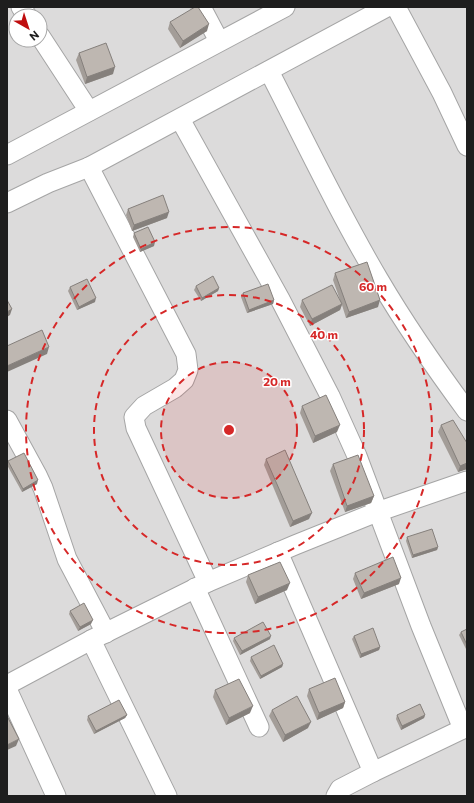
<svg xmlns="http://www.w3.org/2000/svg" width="474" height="803" font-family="Commissioner,sans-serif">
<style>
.residential{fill:#dcdbdb;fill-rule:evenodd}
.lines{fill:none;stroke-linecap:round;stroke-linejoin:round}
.street-casing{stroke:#a5a5a5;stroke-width:21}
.street{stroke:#fff;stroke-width:19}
.wall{fill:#a39d98}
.shaded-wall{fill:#85807c}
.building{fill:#beb7b1;stroke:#85807c}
.ring{fill:none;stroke:#d62828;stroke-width:2;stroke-dasharray:7 5}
.centre{fill:#d62828;stroke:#fff;stroke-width:2}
.ring-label{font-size:12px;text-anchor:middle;font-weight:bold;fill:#d62828;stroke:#fff;stroke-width:3;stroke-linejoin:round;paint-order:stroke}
</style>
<rect width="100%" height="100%" fill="#eeebe4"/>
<path class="residential" d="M 7,7 L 467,7 L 467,796 L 7,796 ZM 16,16 L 40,16 L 40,40 L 16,40 Z"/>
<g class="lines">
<defs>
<g id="street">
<polyline points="21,7 27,16"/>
<polyline points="201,7 219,41"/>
<polyline points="396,7 442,93 467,146"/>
<polyline points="40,36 89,111"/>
<path d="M 269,71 C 305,141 339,213 379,280 C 406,326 436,369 467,411"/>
<polyline points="180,119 280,299 330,396 357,456 421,626 463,729"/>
<polyline points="7,155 285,7"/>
<polyline points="89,167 186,354 188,370 184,380 175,388 144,406 134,417 136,428 208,582"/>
<polyline points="7,203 48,183 89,167 387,7"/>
<polyline points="7,420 37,475 43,488 67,559 106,633"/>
<polyline points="278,552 373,772 340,789 336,796"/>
<polyline points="195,588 259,727"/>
<polyline points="91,640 167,796"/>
<polyline points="7,685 91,640 208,582 295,545 377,512 467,481"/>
<polyline points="7,689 56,796"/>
<polyline points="373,772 467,727"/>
</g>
</defs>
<use href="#street" class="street-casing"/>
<use href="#street" class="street"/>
</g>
<g class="wall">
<polygon points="170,22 207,31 180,48 168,29"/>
<polygon points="79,53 113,74 85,84 76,60"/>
<polygon points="128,209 167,218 132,231 126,215"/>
<polygon points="134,233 154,246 140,252 133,237"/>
<polygon points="335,273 378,307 346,318 342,305 340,310 310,326 300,307 302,300 340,300 333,280"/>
<polygon points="196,286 219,288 218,291 201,301 194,290"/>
<polygon points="70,287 95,302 77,310 68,291"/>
<polygon points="243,293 274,300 273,304 247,313 241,297"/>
<polygon points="302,406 337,432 313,443 300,413"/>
<polygon points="441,425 467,469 458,472 438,432"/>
<polygon points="266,459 309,519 290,527 264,465"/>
<polygon points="8,461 37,484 22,492 7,465"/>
<polygon points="333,464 374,496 371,503 345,512 330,471"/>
<polygon points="407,537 438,547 437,550 412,558 406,541"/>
<polygon points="355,573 399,584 361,599 353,579"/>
<polygon points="248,575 287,590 255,604 246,582"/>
<polygon points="70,611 91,624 78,631 69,614"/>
<polygon points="467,629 467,651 459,635 461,632"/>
<polygon points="354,636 380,647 379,650 360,658 352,639"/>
<polygon points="234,638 270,639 240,655 233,641"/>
<polygon points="251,657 283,664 282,667 260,679 250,661"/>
<polygon points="309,689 345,702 343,708 317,720 307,696"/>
<polygon points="215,690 250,713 226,725 213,697"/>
<polygon points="272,710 308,728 283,742 269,716"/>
<polygon points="127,715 125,718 94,734 87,720 88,716"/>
<polygon points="397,715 425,715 424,718 401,730 396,719"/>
</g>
<g class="shaded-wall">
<polygon points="209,24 207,31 180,48 183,41"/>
<polygon points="115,67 113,74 85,84 87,77"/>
<polygon points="169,212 167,218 132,231 134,225"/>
<polygon points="155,242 154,246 140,252 141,249"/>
<polygon points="219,288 218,291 201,301 202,298"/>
<polygon points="96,298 95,302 77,310 79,307"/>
<polygon points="274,300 273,304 247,313 249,310"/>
<polygon points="380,300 378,307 346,318 349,312"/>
<polygon points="342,304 340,310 310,326 312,319"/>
<polygon points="12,309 10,315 7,317 7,312"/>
<polygon points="49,347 47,354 7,372 7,366"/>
<polygon points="340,425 337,432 313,443 315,436"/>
<polygon points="467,463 467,469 458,472 460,466"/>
<polygon points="38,480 37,484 22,492 23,489"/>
<polygon points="374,496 371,503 345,512 347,506"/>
<polygon points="312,513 309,519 290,527 293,521"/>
<polygon points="438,547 437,550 412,558 413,555"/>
<polygon points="401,578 399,584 361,599 364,593"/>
<polygon points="290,583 287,590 255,604 258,597"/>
<polygon points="93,620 91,624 78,631 80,627"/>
<polygon points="271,636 270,639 240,655 242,651"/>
<polygon points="380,647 379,650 360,658 361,654"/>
<polygon points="283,664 282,667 260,679 261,676"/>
<polygon points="345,702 343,708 317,720 319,713"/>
<polygon points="253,706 250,713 226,725 229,718"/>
<polygon points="127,715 125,718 94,734 96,731"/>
<polygon points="425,715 424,718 401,730 402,726"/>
<polygon points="311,722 308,728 283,742 285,735"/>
<polygon points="19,739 16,746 7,750 7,745"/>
</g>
<g class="building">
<polygon points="195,7 198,7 209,24 183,41 170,22"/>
<polygon points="106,43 115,67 87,77 79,53"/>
<polygon points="163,195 169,212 134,225 128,209"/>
<polygon points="148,227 155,242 141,249 134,233"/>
<polygon points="367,262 380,300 349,312 335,273"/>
<polygon points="213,276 219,288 202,298 196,286"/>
<polygon points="87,279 96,298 79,307 70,287"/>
<polygon points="268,284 274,300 249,310 243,293"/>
<polygon points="332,285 342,304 312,319 302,300"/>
<polygon points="7,300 12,309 7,312"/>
<polygon points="42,330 49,347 7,366 7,346"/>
<polygon points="326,395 340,425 315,436 302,406"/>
<polygon points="453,420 467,443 467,463 460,466 441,425"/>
<polygon points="285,450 312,513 293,521 266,459"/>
<polygon points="24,453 38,480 23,489 8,461"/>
<polygon points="358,455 374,496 347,506 333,464"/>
<polygon points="432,529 438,547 413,555 407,537"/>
<polygon points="393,557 401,578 364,593 355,573"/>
<polygon points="280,562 290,583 258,597 248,575"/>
<polygon points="84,603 93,620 80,627 70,611"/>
<polygon points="263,622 271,636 242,651 234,638"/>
<polygon points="373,628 380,647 361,654 354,636"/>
<polygon points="467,629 467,645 461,632"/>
<polygon points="274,645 283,664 261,676 251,657"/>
<polygon points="335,678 345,702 319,713 309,689"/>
<polygon points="239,679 253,706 229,718 215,690"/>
<polygon points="297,696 311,722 285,735 272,710"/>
<polygon points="119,700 127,715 96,731 88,716"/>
<polygon points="420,704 425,715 402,726 397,715"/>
<polygon points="7,716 19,739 7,745"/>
</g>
<circle cx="229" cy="430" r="68" fill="#d62828" fill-opacity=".12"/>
<g class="ring">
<circle cx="229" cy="430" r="68"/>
<circle cx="229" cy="430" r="135"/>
<circle cx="229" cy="430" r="203"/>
</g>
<circle cx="229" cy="430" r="6" class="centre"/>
<g class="ring-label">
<text x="373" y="291">60 m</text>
<text x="324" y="339">40 m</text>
<text x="277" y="386">20 m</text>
</g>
<rect width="474" height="803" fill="none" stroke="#1e1e1e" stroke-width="16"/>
<g transform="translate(28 28) rotate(141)"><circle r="19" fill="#ffffff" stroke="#a5a5a5"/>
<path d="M0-3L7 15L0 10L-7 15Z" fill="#bf0d0e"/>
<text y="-6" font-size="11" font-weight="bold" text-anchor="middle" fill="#1e1e1e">N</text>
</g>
</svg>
